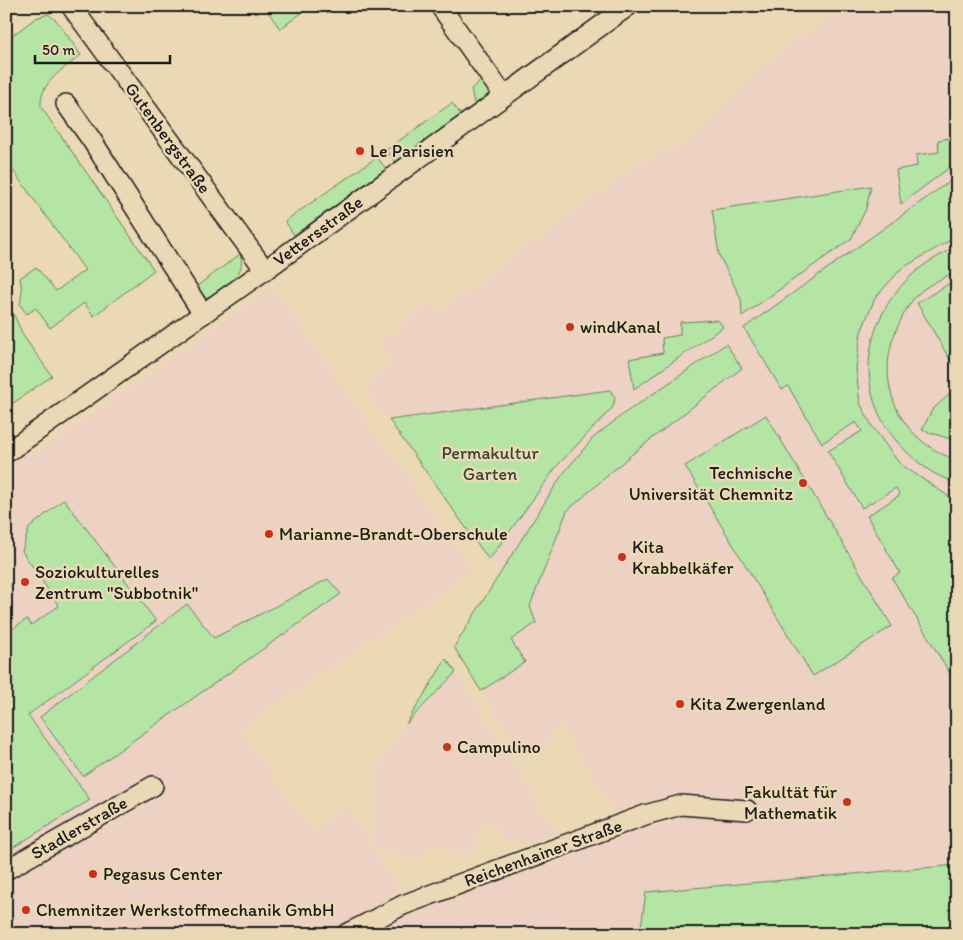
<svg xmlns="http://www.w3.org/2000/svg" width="963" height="940" font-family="Itim,sans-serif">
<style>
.built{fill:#edd2c4}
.green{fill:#b4e5a5;stroke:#688060}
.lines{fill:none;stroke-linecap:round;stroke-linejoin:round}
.minor-casing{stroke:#1c1c1c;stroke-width:22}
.minor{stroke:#ebd9b6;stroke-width:19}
.poi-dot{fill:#c8321e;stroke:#ebd9b6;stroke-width:2}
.labels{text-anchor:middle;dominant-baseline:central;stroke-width:5;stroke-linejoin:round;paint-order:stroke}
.street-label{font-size:18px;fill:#1c1c1c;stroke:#ebd9b6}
.poi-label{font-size:18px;fill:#1c1c1c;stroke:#ebd9b6;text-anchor:start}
.park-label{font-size:18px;fill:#3a4437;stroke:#ebd9b6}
</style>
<rect width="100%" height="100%" fill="#ebd9b6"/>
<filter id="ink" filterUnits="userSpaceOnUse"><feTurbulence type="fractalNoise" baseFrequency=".02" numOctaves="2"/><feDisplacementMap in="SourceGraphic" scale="10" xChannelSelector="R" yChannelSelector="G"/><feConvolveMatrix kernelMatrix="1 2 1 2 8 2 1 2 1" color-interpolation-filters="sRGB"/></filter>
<g filter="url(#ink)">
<polygon class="built" points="844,6 957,6 957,934 6,934 6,852 89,800 28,715 156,621 22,550 59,606 31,625 27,620 11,630 6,644 6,453 21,442 33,456 272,287 473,570 240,729 312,833 346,805 370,844 377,770 406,724 456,672 556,833 526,845 500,838 502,829 481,824 472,855 426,843 420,860 371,845 403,898 562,841 616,814 561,725 550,732 552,738 521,757 505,731 481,691 524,662 511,640 536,623 530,606 489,560 363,385 394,362 379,343 402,326 410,317 432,301 441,313 636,165 693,139 760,68"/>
<g class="green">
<polygon points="264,6 311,6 280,29"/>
<path d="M 48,14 L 57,21 L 81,55 C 64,69 39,82 41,107 L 154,270 L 94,316 L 84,303 L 50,328 L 36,308 L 27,314 L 20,305 L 22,291 L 20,278 L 36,267 L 56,291 L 85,270 L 6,161 L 6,40 L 36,18 Z"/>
<polygon points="486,77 491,94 476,112 471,89"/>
<polygon points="452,103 465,120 456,119 395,162 386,150"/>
<polygon points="957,137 957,162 901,204 896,170 917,166 916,155 939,152 938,140"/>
<polygon points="377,157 386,169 294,235 285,221"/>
<polygon points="957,176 957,236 901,269 875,298 861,332 856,369 860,403 872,426 899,463 957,502 957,685 892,578 900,573 867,516 900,495 896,488 862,508 828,451 862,431 856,422 822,443 788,386 782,390 744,328"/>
<polygon points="871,186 866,209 851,239 742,316 741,299 719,255 712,210"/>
<path d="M 957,246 L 957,270 C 945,278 928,284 918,294 C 909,303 903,315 898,326 C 872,382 899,441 957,460 L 957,482 C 935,478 918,463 903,448 C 849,394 863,313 920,268 C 931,259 945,253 957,246 Z"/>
<path d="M 240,254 C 249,277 217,291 201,301 L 193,289 Z"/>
<polygon points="957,279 957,372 917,303"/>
<polygon points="6,297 24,337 52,376 6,408"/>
<polygon points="718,320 723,327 634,389 629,359 663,353 662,338 680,335 680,322"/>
<polygon points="726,344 742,368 631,455 567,511 530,606 536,623 511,640 525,662 481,691 454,647 562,475 593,438 622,415"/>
<polygon points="610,390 615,398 613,407 557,466 489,560 389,420"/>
<polygon points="952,392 957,399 957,441 922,430 932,410"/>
<polygon points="766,415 892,626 813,676 685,466"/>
<polygon points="64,499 156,621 28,715 90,800 6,852 6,644 11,630 27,619 31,625 59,606 22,551 29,528"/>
<polygon points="328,579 341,594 83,776 40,717 187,604 214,638"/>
<polygon points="446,659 456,672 406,724"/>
<polygon points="957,865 957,934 640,934 646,892"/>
</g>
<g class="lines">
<defs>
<g id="minor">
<polyline points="71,6 265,270"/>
<polyline points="440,6 504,96"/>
<polyline points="66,104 91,139 203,314"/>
<polyline points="6,453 265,270 628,6"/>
<polyline points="6,870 153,786"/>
<polyline points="346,934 403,905 645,815 681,805 747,810"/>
</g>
</defs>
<use href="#minor" class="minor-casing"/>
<use href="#minor" class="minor"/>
</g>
</g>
<g class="poi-dot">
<circle cx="360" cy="151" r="5"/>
<circle cx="570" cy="327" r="5"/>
<circle cx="803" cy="483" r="5"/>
<circle cx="269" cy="534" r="5"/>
<circle cx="622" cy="557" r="5"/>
<circle cx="25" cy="582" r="5"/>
<circle cx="680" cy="704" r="5"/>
<circle cx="447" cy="747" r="5"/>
<circle cx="847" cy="802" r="5"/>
<circle cx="93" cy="874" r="5"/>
<circle cx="26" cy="910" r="5"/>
</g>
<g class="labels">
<g class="street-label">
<text transform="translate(168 138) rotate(54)">Gutenbergstraße</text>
<text transform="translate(318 231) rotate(-36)">Vettersstraße</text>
<text transform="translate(79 828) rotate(-30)">Stadlerstraße</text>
<text transform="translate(543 853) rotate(-20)">Reichenhainer Straße</text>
</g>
<g class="poi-label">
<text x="370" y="151">Le Parisien</text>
<text x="580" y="327">windKanal</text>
<text x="793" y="473" text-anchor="end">Technische<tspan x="793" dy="21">Universität Chemnitz</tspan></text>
<text x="279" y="534">Marianne-Brandt-Oberschule</text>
<text x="632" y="547">Kita<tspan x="632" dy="21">Krabbelkäfer</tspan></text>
<text x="35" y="572">Soziokulturelles<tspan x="35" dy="21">Zentrum "Subbotnik"</tspan></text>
<text x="690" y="704">Kita Zwergenland</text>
<text x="457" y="747">Campulino</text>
<text x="837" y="792" text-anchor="end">Fakultät für<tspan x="837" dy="21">Mathematik</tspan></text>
<text x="103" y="874">Pegasus Center</text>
<text x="36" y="910">Chemnitzer Werkstoffmechanik GmbH</text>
</g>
<g class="park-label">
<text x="490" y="453">Permakultur<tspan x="490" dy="21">Garten</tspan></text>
</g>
</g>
<rect width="963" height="940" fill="none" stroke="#ebd9b6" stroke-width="25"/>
<rect x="12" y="12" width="938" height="915" fill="none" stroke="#1c1c1c" stroke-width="2" filter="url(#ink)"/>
<path d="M35 55v8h135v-8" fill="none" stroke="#1c1c1c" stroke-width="2.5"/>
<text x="42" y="55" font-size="15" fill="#1c1c1c" stroke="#ebd9b6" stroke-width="4" paint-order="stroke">50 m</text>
</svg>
